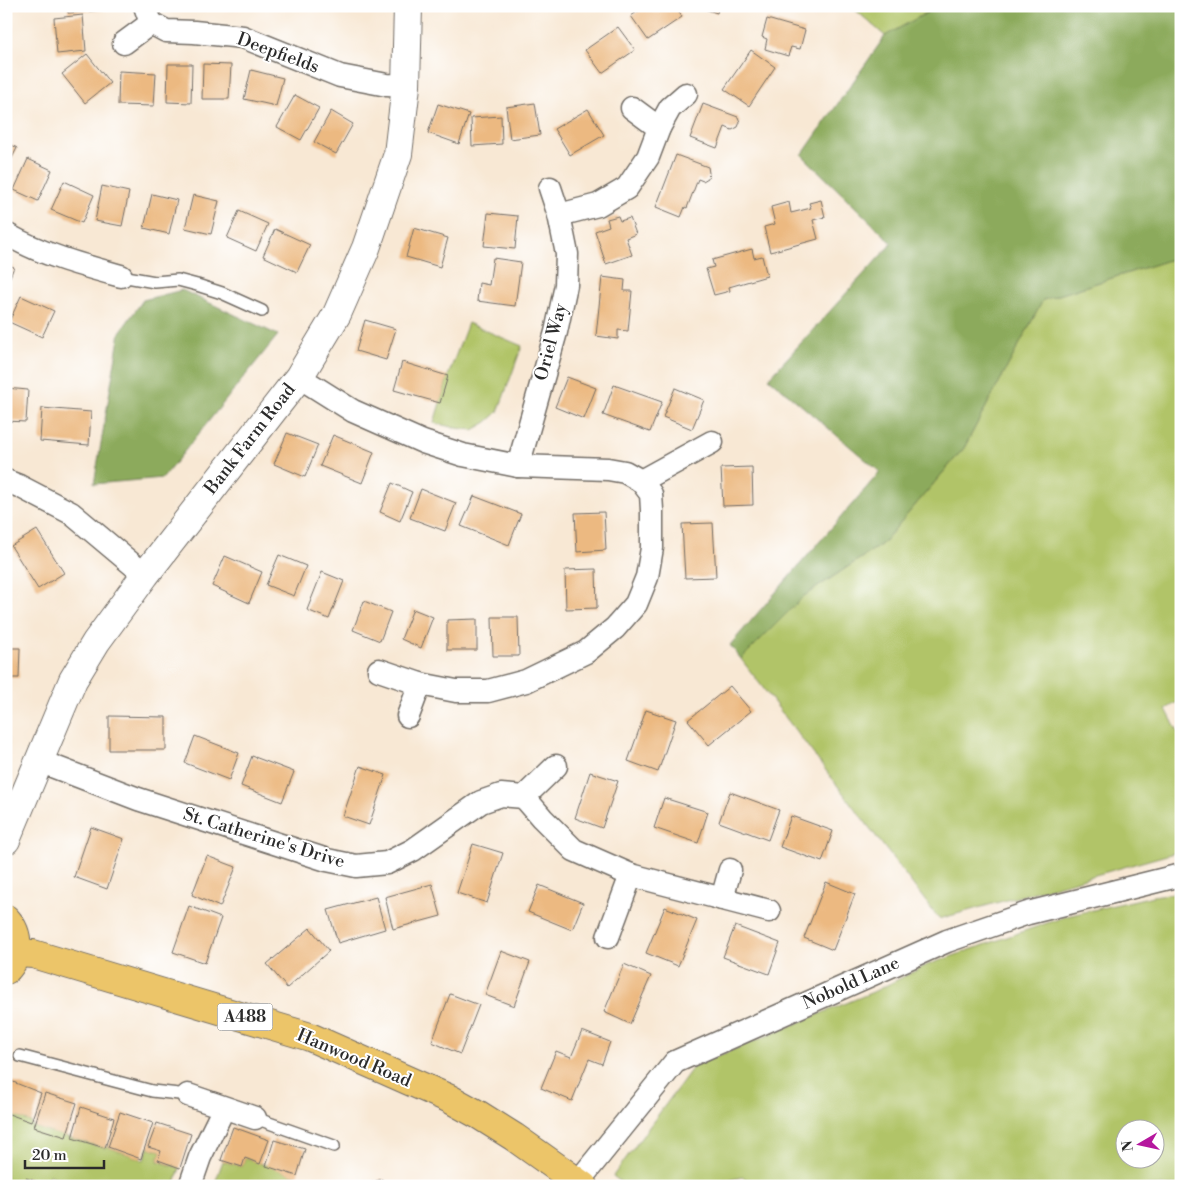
<svg xmlns="http://www.w3.org/2000/svg" width="1187" height="1192" font-family="'Libre Bodoni',serif">
<style>
.green{fill:#b1c468;stroke:#6e784a;fill-rule:evenodd}
.forest{fill:#8caa5c;stroke:#5c6a44}
.building{fill:#ecb981}
.lines{fill:none;stroke-linecap:round;stroke-linejoin:round}
.service-casing{stroke:#736d66;stroke-width:14}
.minor-casing{stroke:#736d66;stroke-width:25}
.tertiary-casing{stroke:#736d66;stroke-width:30}
.primary-casing{stroke:#736d66;stroke-width:30}
.service{stroke:#fff;stroke-width:11}
.minor{stroke:#fff;stroke-width:22}
.tertiary{stroke:#fff;stroke-width:28}
.primary{stroke:#ecc569;stroke-width:28}
.labels{text-anchor:middle;dominant-baseline:central;stroke-width:4;stroke-linejoin:round;paint-order:stroke}
.shield{fill:#fff;stroke:#6b6b6b;stroke-width:1}
.shield-label{font-size:16px;font-weight:bold;fill:#2b2b2b}
.street-label{font-size:18px;fill:#2b2b2b;stroke:#fff}
</style>
<rect width="100%" height="100%" fill="#fff"/>
<filter id="ink" filterUnits="userSpaceOnUse"><feTurbulence type="fractalNoise" baseFrequency=".02" numOctaves="2"/><feDisplacementMap in="SourceGraphic" scale="10" xChannelSelector="R" yChannelSelector="G"/><feConvolveMatrix kernelMatrix="1 2 1 2 8 2 1 2 1" color-interpolation-filters="sRGB"/></filter>
<filter id="wash" filterUnits="userSpaceOnUse"><feTurbulence type="fractalNoise" baseFrequency=".0096" numOctaves="4" result="noise"/><feDisplacementMap in="SourceGraphic" scale="20" xChannelSelector="R" yChannelSelector="G"/><feGaussianBlur stdDeviation="1.12" result="paint"/><feColorMatrix in="noise" values="0 0 0 0 0 0 0 0 0 0 0 0 0 0 0 0 0 1.4 0 .05"/><feComposite in="paint" operator="in"/></filter>
<g filter="url(#wash)">
<rect width="100%" height="100%" fill="#f8e8d4"/>
<g class="green">
<polygon points="851,6 939,6 885,36"/>
<polygon points="1181,256 1181,700 1166,709 1181,738 1181,851 939,919 741,659 804,596 882,544 964,448 1043,300"/>
<polygon points="468,323 522,346 498,412 487,422 473,430 456,428 434,423 448,376"/>
<path d="M 1181,892 L 1181,1186 L 756,1186 L 743,1177 L 700,1186 L 626,1186 L 613,1176 L 694,1066 L 873,992 L 927,965 L 1067,916 L 1153,896 ZM 1124,1130 L 1154,1130 L 1154,1160 L 1124,1160 Z"/>
<polygon points="6,1113 31,1122 32,1126 34,1127 104,1148 108,1147 144,1160 148,1147 161,1151 158,1161 180,1168 174,1186 120,1186 112,1183 110,1186 78,1186 49,1175 45,1185 26,1178 23,1186 6,1186"/>
<polygon points="245,1158 297,1176 294,1186 219,1186 216,1180 223,1161 242,1167"/>
</g>
<g class="forest">
<polygon points="939,6 1181,6 1181,256 1043,300 964,448 882,544 804,596 741,659 730,645 880,472 769,378 892,243 802,155 885,36"/>
<polygon points="182,290 278,335 163,478 94,484 120,332 143,300"/>
</g>
<g id="blocks">
<g class="building">
<polygon points="68,6 104,6 104,10 68,13"/>
<polygon points="646,6 675,6 682,17 648,40 631,16"/>
<polygon points="695,6 719,6 717,13"/>
<polygon points="83,15 86,51 57,54 54,18"/>
<polygon points="767,19 805,30 800,49 791,47 788,56 765,49 767,39 762,37"/>
<polygon points="618,27 635,50 602,73 585,50"/>
<polygon points="751,50 775,67 749,106 724,89"/>
<polygon points="87,54 110,83 85,103 62,74"/>
<polygon points="168,64 192,64 191,103 167,102"/>
<polygon points="203,64 231,65 229,99 202,99"/>
<polygon points="251,70 283,78 276,106 244,99"/>
<polygon points="119,71 156,73 154,106 118,105"/>
<polygon points="295,95 319,108 301,140 277,127"/>
<polygon points="535,103 540,135 510,139 506,107"/>
<polygon points="438,104 469,114 459,144 428,133"/>
<polygon points="703,104 738,117 740,122 738,127 732,130 725,127 717,148 690,138"/>
<polygon points="588,109 604,135 570,155 554,129"/>
<polygon points="331,111 353,124 336,154 314,142"/>
<polygon points="501,116 502,144 472,146 471,118"/>
<polygon points="6,142 17,148 6,170"/>
<polygon points="676,155 708,167 709,173 708,178 703,181 698,179 687,208 685,207 681,217 656,207"/>
<polygon points="28,159 52,170 38,201 14,190"/>
<polygon points="64,181 94,195 82,223 51,210"/>
<polygon points="102,186 129,192 122,226 95,221"/>
<polygon points="152,194 177,200 169,234 144,228"/>
<polygon points="193,195 219,201 211,234 185,228"/>
<polygon points="821,200 825,217 813,220 818,239 770,252 764,227 775,224 771,207 789,202 791,213 811,208 809,203"/>
<polygon points="239,211 268,224 256,251 227,238"/>
<polygon points="488,213 518,216 515,249 484,246"/>
<polygon points="618,216 620,221 630,218 636,234 626,238 632,255 606,264 595,231 609,226 607,219"/>
<polygon points="414,228 448,238 440,267 406,257"/>
<polygon points="275,229 310,245 297,272 263,256"/>
<polygon points="752,249 754,258 762,256 767,276 729,287 730,291 714,295 706,269 714,267 712,260"/>
<polygon points="493,258 521,262 515,306 477,301 479,283 489,285"/>
<polygon points="6,264 14,267 6,287"/>
<polygon points="602,277 625,280 624,291 632,291 628,331 618,330 618,339 596,336"/>
<polygon points="21,296 54,311 42,337 9,322"/>
<polygon points="365,320 396,329 386,360 356,351"/>
<polygon points="402,362 448,376 440,403 394,390"/>
<polygon points="567,377 596,388 584,419 555,407"/>
<polygon points="614,385 662,402 650,432 603,415"/>
<polygon points="6,388 28,390 26,422 6,421"/>
<polygon points="675,388 704,400 692,429 663,417"/>
<polygon points="42,408 91,412 89,445 40,441"/>
<polygon points="287,433 318,445 305,477 274,464"/>
<polygon points="333,435 374,452 362,483 320,466"/>
<polygon points="752,467 753,505 723,506 721,468"/>
<polygon points="392,483 412,492 400,521 380,512"/>
<polygon points="421,489 456,503 445,531 410,518"/>
<polygon points="474,496 521,514 509,545 461,526"/>
<polygon points="604,512 606,550 577,552 575,513"/>
<polygon points="713,523 716,577 685,578 682,524"/>
<polygon points="37,530 64,573 38,589 11,546"/>
<polygon points="279,555 306,566 294,596 266,585"/>
<polygon points="225,556 262,572 249,603 212,586"/>
<polygon points="596,569 597,608 566,609 565,570"/>
<polygon points="322,572 344,581 329,619 307,610"/>
<polygon points="364,601 391,612 380,641 353,630"/>
<polygon points="413,609 433,617 421,648 401,639"/>
<polygon points="492,617 518,617 519,656 493,656"/>
<polygon points="477,619 477,650 447,650 447,620"/>
<polygon points="6,648 20,648 19,678 6,678"/>
<polygon points="730,686 751,711 709,745 688,720"/>
<polygon points="646,710 676,720 658,772 628,761"/>
<polygon points="109,716 166,717 166,750 109,750"/>
<polygon points="195,736 239,753 229,780 185,763"/>
<polygon points="252,756 294,772 282,802 241,786"/>
<polygon points="360,766 386,775 369,825 343,816"/>
<polygon points="590,772 618,781 602,828 575,818"/>
<polygon points="730,792 779,810 768,840 719,822"/>
<polygon points="664,798 708,812 698,843 654,828"/>
<polygon points="791,816 833,831 822,862 780,847"/>
<polygon points="91,827 124,839 107,889 74,877"/>
<polygon points="473,844 503,853 487,903 457,893"/>
<polygon points="207,856 236,867 220,907 192,895"/>
<polygon points="826,882 855,894 833,950 804,938"/>
<polygon points="432,884 441,916 393,929 385,897"/>
<polygon points="539,885 583,903 572,930 528,912"/>
<polygon points="376,897 385,929 338,943 328,910"/>
<polygon points="189,906 221,918 205,963 173,952"/>
<polygon points="665,907 697,920 678,966 646,953"/>
<polygon points="735,926 780,943 769,974 723,957"/>
<polygon points="310,928 329,951 287,988 267,964"/>
<polygon points="501,951 530,962 514,1006 485,995"/>
<polygon points="624,964 651,976 630,1024 604,1012"/>
<polygon points="450,994 479,1005 460,1054 432,1042"/>
<polygon points="582,1031 610,1042 602,1064 589,1059 572,1101 541,1088 556,1051 571,1057"/>
<polygon points="8,1080 41,1093 31,1122 6,1113"/>
<polygon points="45,1093 77,1103 66,1137 34,1127"/>
<polygon points="81,1107 114,1118 105,1148 72,1138"/>
<polygon points="120,1112 153,1123 141,1159 108,1147"/>
<polygon points="157,1123 191,1134 180,1168 158,1160 161,1151 148,1147"/>
<polygon points="233,1127 269,1140 260,1164 245,1158 242,1167 221,1160"/>
<polygon points="274,1140 305,1149 297,1176 266,1166"/>
<polygon points="26,1178 47,1185 47,1186 23,1186"/>
<polygon points="382,1179 385,1186 364,1186 364,1185"/>
</g>
</g>
</g>
<g filter="url(#ink)">
<use href="#blocks" fill-opacity="0" stroke="#736d66" stroke-width="1"/>
<g class="lines">
<defs>
<g id="service">
<polyline points="121,276 155,282 178,280 197,285 222,293 262,311"/>
<polyline points="20,1056 152,1091 188,1095"/>
<polyline points="255,1118 334,1146"/>
</g>
<g id="minor">
<polyline points="145,6 151,23 166,31 194,32 243,37 340,76 387,85 406,86"/>
<polyline points="124,43 151,23"/>
<polyline points="632,108 659,128"/>
<polyline points="559,215 598,205 627,188 648,157 659,128 670,108 686,94"/>
<path d="M 6,234 C 43,255 81,265 121,276"/>
<polyline points="299,377 353,411 423,442 463,455 518,466 608,469 625,472 641,481 712,442"/>
<polyline points="518,466 556,332 566,285 567,254 559,215 550,188"/>
<polyline points="6,481 19,486 71,513 145,575"/>
<polyline points="379,670 420,684 456,691 488,691 526,681 586,652 615,628 636,604 647,577 652,548 652,510 651,494 641,481"/>
<polyline points="408,716 420,684"/>
<polyline points="39,761 138,799 327,860 356,866 387,863 413,850 481,802 501,795 524,797 556,766"/>
<polyline points="524,797 542,818 574,850 631,875 769,911"/>
<polyline points="722,899 730,870"/>
<polyline points="608,937 631,875"/>
<polyline points="188,1095 255,1118"/>
<polyline points="578,1182 675,1062 947,941 1028,913 1181,875"/>
<polyline points="190,1186 200,1157 224,1108"/>
</g>
<polyline id="tertiary" points="6,840 73,680 96,642 145,575 299,377 337,314 366,248 398,154 406,86 408,6"/>
<g id="primary">
<path d="M 6,919 C 20,934 20,956 6,970"/>
<polyline points="17,953 33,954 310,1037 450,1099 479,1115 514,1137 583,1186"/>
</g>
</defs>
<use href="#service" class="service-casing"/>
<use href="#minor" class="minor-casing"/>
<use href="#tertiary" class="tertiary-casing"/>
<use href="#primary" class="primary-casing"/>
<use href="#service" class="service"/>
<use href="#minor" class="minor"/>
<use href="#tertiary" class="tertiary"/>
<use href="#primary" class="primary"/>
</g>
</g>
<g class="labels">
<rect class="shield" x="217.5" y="1003.5" width="55" height="27" rx="4"/>
<g class="shield-label">
<text x="245" y="1017">A488</text>
</g>
<g class="street-label">
<text transform="translate(278 53) rotate(20)">Deepfields</text>
<text transform="translate(551 342) rotate(-75)">Oriel Way</text>
<text transform="translate(250 439) rotate(-52)">Bank Farm Road</text>
<text transform="translate(264 838) rotate(17)">St. Catherine's Drive</text>
<text transform="translate(851 983) rotate(-24)">Nobold Lane</text>
<text transform="translate(354 1058) rotate(23)">Hanwood Road</text>
</g>
</g>
<rect width="1187" height="1192" fill="none" stroke="#fff" stroke-width="25"/>
<g transform="translate(1140 1144) rotate(261)"><circle r="24" fill="#ffffff" stroke="#aaaaaa"/>
<path d="M0-4L9 19L0 12L-9 19Z" fill="#b5179e"/>
<text y="-8" font-size="14" font-weight="bold" text-anchor="middle" fill="#2b2b2b">N</text>
</g>
<path d="M25 1160v8h79v-8" fill="none" stroke="#2b2b2b" stroke-width="2.5"/>
<text x="32" y="1160" font-size="15" fill="#2b2b2b" stroke="#ffffff" stroke-width="4" paint-order="stroke">20 m</text>
</svg>
